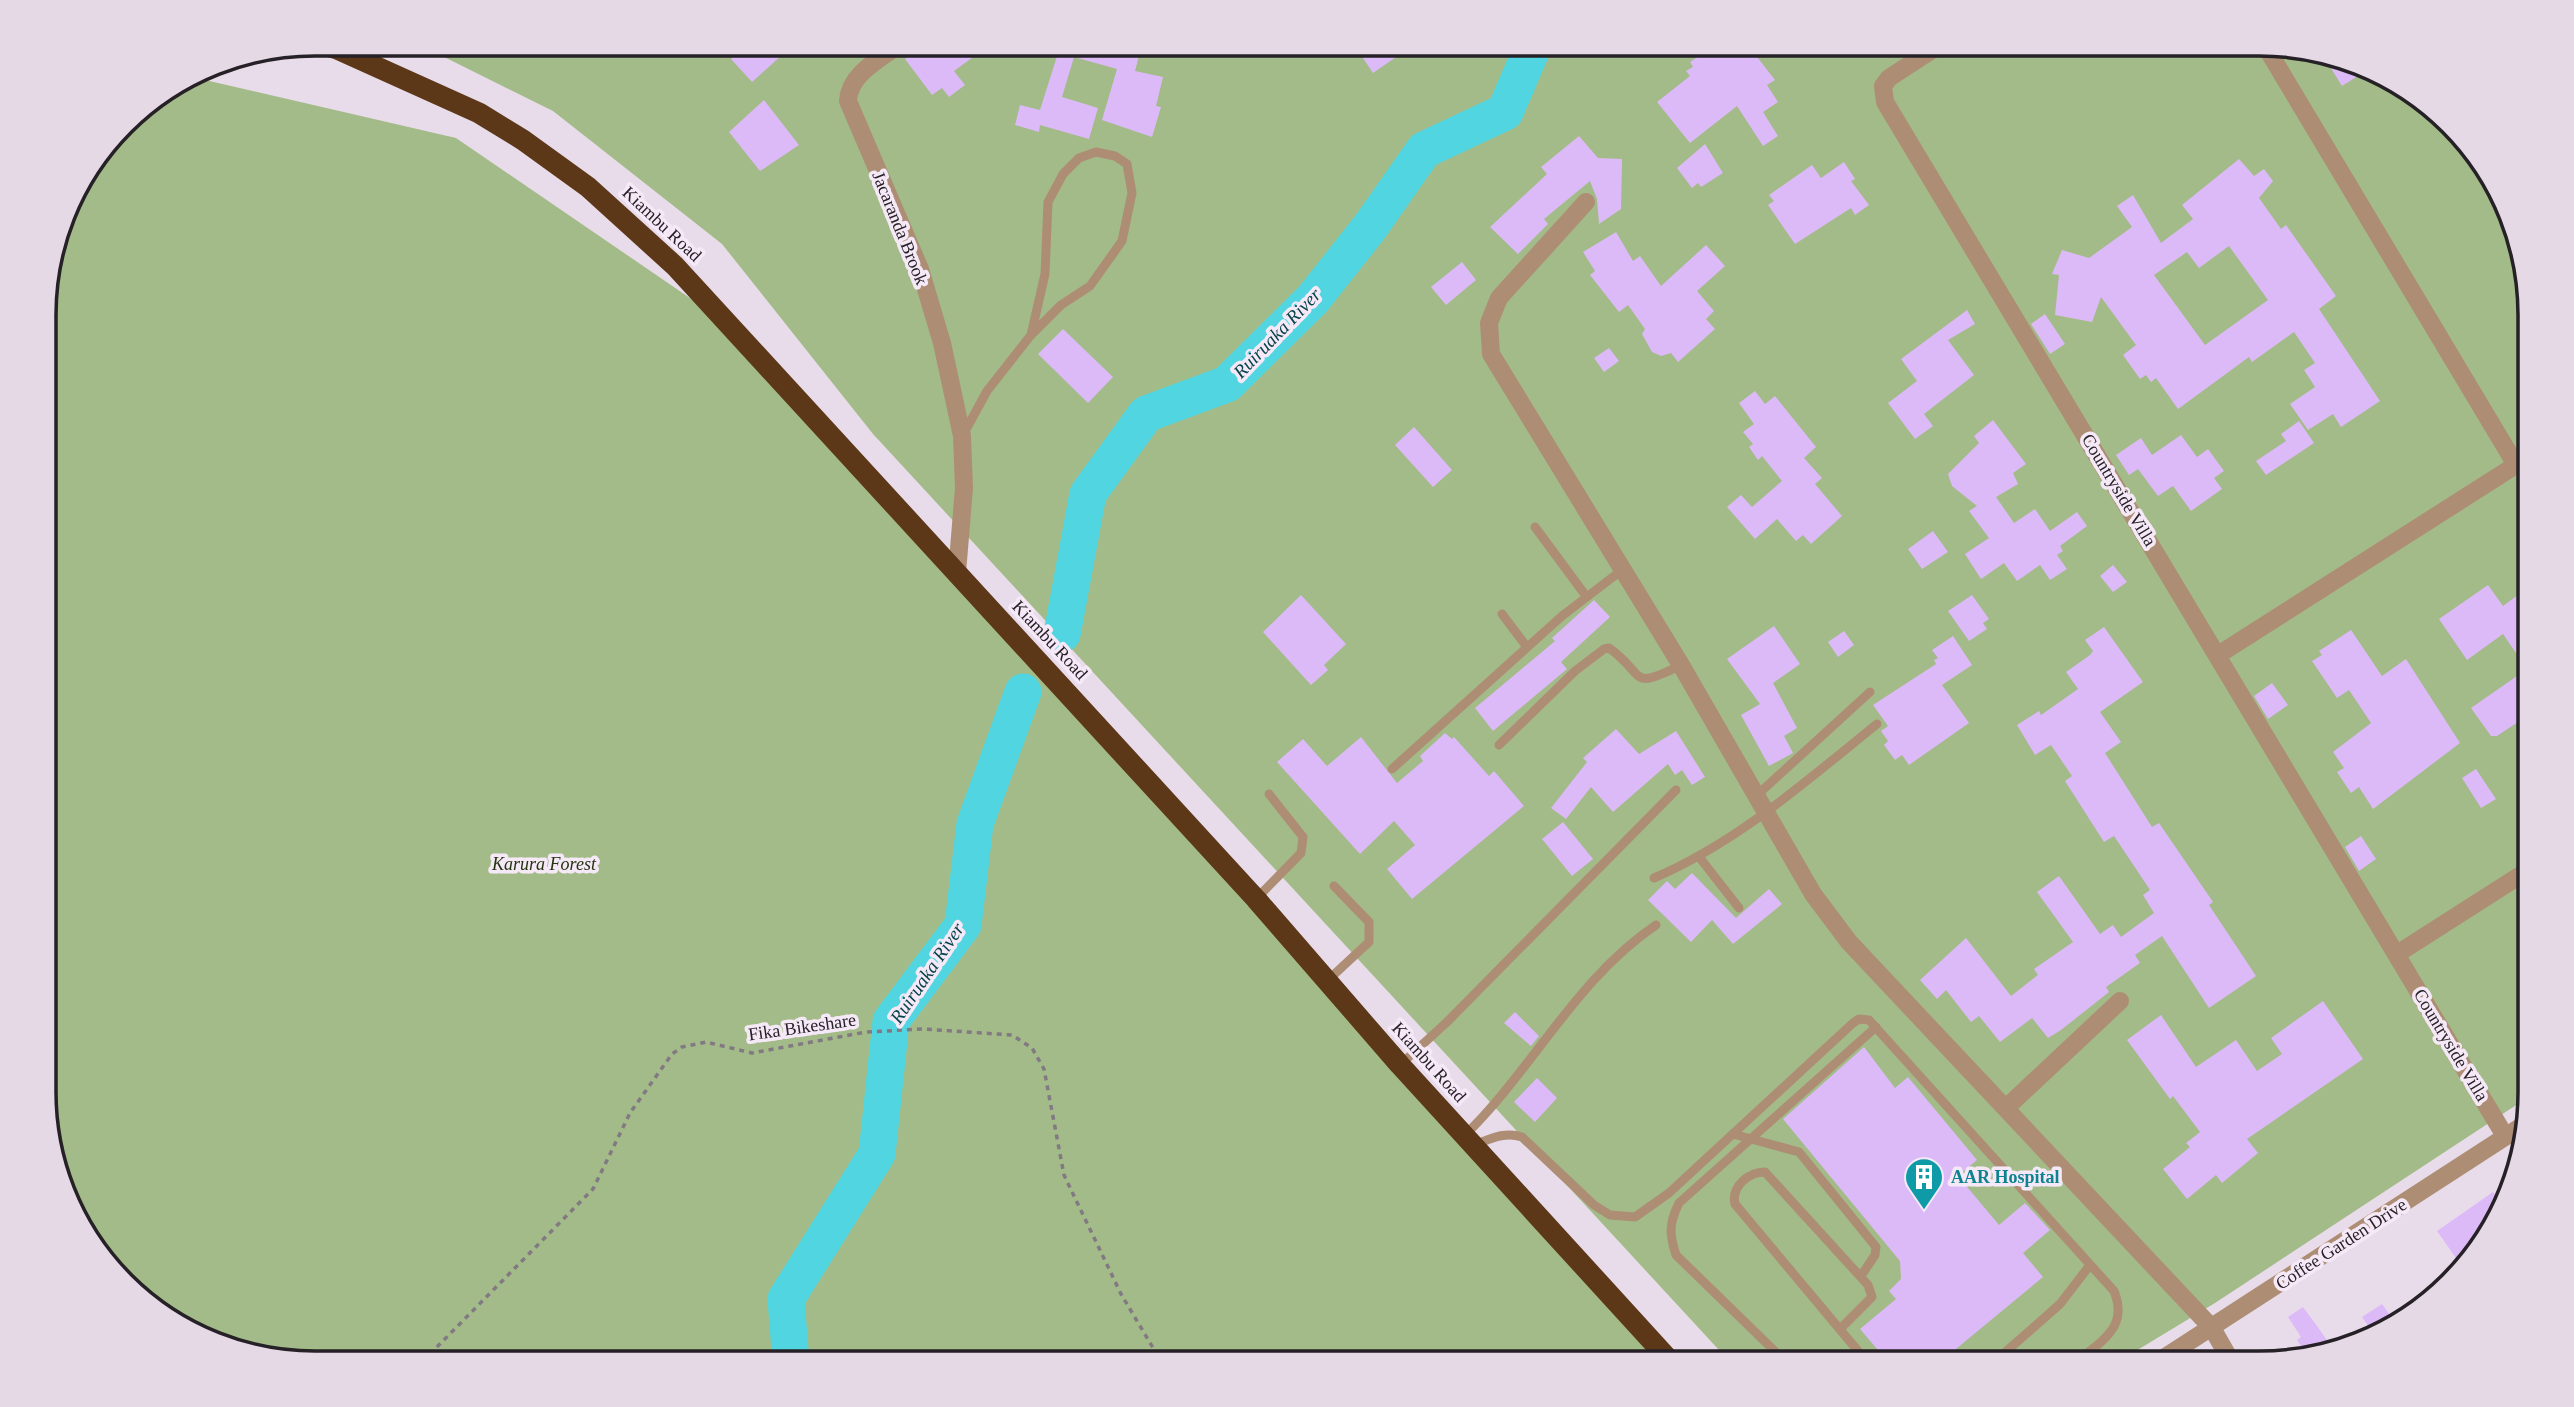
<svg xmlns="http://www.w3.org/2000/svg" width="2574" height="1407" font-family="Georgia,serif">
<style>
.green{fill:#a3bb88}
.lines{fill:none;stroke-linecap:round;stroke-linejoin:round}
.river{stroke:#51d6e1;stroke-width:37}
.building{fill:#dcbaf7;fill-rule:evenodd}
.path{stroke:#827983;stroke-width:3.5;stroke-dasharray:5 5;stroke-linecap:butt}
.lane{stroke:#ad8e75;stroke-width:9}
.street{stroke:#ad8e75;stroke-width:18}
.highway{stroke:#5c3818;stroke-width:21}
.labels{text-anchor:middle;dominant-baseline:central;stroke-width:7;stroke-linejoin:round;paint-order:stroke}
.street-label{font-size:18px;fill:#262126;stroke:#f6e9f7}
.park-label{font-size:18px;font-style:italic;fill:#243311;stroke:#f6e9f7}
.culture-label{font-size:18px;font-weight:bold;fill:#0d838f;stroke:#f6e9f7;text-anchor:start}
.water-label{font-size:19px;font-style:italic;fill:#054449;stroke:#f6e9f7}
.rim{fill:none;stroke:#262126;stroke-width:3.5}
</style>
<rect width="100%" height="100%" fill="#e9dcea"/>
<g class="green">
<polygon points="418,44 2259,44 2330,53 2394,80 2485,165 2516,227 2530,297 2530,1096 2215,1303 2116,1363 1731,1363 873,434 722,244 553,111"/>
<polygon points="192,77 456,138 725,322 1664,1363 315,1363 244,1354 180,1327 89,1242 46,1127 46,280 72,195 136,111"/>
</g>
<g class="lines">
<g class="river">
<polyline points="1062,634 1088,494 1146,414 1227,384 1313,299 1370,227 1424,150 1505,112 1534,44"/>
<polyline points="791,1363 786,1299 877,1154 891,1021 963,925 975,824 1023,692"/>
</g>
</g>
<g class="building">
<polygon points="747,44 771,44 782,55 752,82 731,59"/>
<polygon points="926,44 991,44 954,71 965,85 949,97 942,88 932,95 905,59"/>
<polygon points="1043,44 1142,44 1135,71 1163,77 1156,106 1161,107 1152,137 1102,120 1117,69 1074,57 1062,97 1098,108 1089,139 1040,125 1039,132 1015,125 1020,105 1040,110 1058,53 1042,49"/>
<polygon points="1384,44 1391,44 1399,55 1373,73 1363,58"/>
<polygon points="1717,44 1747,44 1775,80 1767,85 1778,102 1763,112 1778,136 1763,146 1737,106 1690,143 1657,102 1690,76 1686,71 1693,67 1690,62"/>
<polygon points="2321,52 2330,53 2369,69 2342,86"/>
<polygon points="764,100 799,145 760,171 729,132"/>
<polygon points="1579,136 1598,158 1622,159 1621,209 1599,224 1597,199 1590,181 1544,219 1548,224 1518,254 1490,227 1547,174 1541,167"/>
<polygon points="1705,144 1723,173 1701,187 1698,183 1692,188 1677,168"/>
<path d="M 2239,159 L 2254,176 L 2264,169 L 2273,181 L 2259,198 L 2281,229 L 2286,225 L 2336,296 L 2319,309 L 2380,401 L 2341,427 L 2333,414 L 2308,430 L 2290,404 L 2315,387 L 2304,370 L 2315,363 L 2294,332 L 2252,362 L 2249,357 L 2178,409 L 2156,378 L 2151,382 L 2146,375 L 2140,379 L 2123,355 L 2136,345 L 2101,297 L 2092,322 L 2055,315 L 2059,275 L 2052,274 L 2062,250 L 2089,258 L 2132,227 L 2117,206 L 2133,195 L 2161,243 L 2193,219 L 2182,205 ZM 2229,246 L 2268,300 L 2205,345 L 2154,275 L 2187,252 L 2199,268 Z"/>
<polygon points="1844,162 1855,179 1851,181 1869,205 1855,215 1851,208 1795,244 1768,205 1774,201 1769,195 1812,165 1821,178"/>
<polygon points="1616,232 1633,261 1640,256 1661,286 1706,245 1725,266 1697,291 1714,311 1706,319 1715,329 1678,362 1671,353 1661,356 1652,352 1642,334 1645,329 1628,305 1619,312 1590,275 1595,271 1583,252"/>
<polygon points="1462,262 1476,280 1446,305 1431,287"/>
<polygon points="1967,310 1975,324 1948,340 1974,375 1924,414 1933,426 1915,439 1888,403 1917,381 1901,359"/>
<polygon points="2045,314 2065,344 2050,354 2031,324"/>
<polygon points="1063,329 1113,377 1088,403 1038,354"/>
<polygon points="1609,348 1619,361 1604,372 1594,358"/>
<polygon points="1755,391 1765,404 1775,396 1816,447 1804,458 1822,478 1815,484 1842,516 1811,544 1803,535 1796,541 1777,519 1755,539 1727,507 1741,495 1752,507 1782,481 1762,456 1758,460 1749,447 1753,444 1743,432 1754,424 1739,403"/>
<polygon points="1993,420 2026,464 2013,473 2018,484 1996,497 2014,523 2035,509 2050,531 2077,512 2087,526 2060,546 2063,551 2057,555 2067,569 2050,580 2040,565 2017,581 2004,563 1981,579 1965,554 1989,538 1969,511 1977,506 1952,486 1948,474 1979,443 1974,436"/>
<polygon points="2299,421 2314,443 2266,475 2256,461 2286,441 2281,434"/>
<polygon points="1414,427 1452,470 1433,487 1395,445"/>
<polygon points="2181,435 2197,457 2208,449 2224,471 2214,478 2222,489 2191,511 2173,486 2158,496 2138,469 2129,475 2116,455 2141,438 2152,455"/>
<polygon points="1933,531 1948,552 1922,569 1908,549"/>
<polygon points="2113,565 2127,582 2113,592 2100,576"/>
<polygon points="2488,585 2503,606 2530,586 2530,714 2497,736 2491,736 2471,708 2527,669 2503,634 2467,660 2439,619"/>
<polygon points="1301,595 1346,644 1324,665 1328,670 1311,685 1263,632"/>
<polygon points="1972,595 1989,619 1983,623 1987,629 1969,641 1948,611"/>
<polygon points="1594,600 1610,617 1561,662 1567,669 1493,731 1475,708 1555,641 1552,638"/>
<polygon points="1774,626 1800,664 1773,683 1797,728 1784,736 1793,753 1769,766 1741,715 1760,704 1727,659"/>
<polygon points="2104,627 2143,682 2100,712 2121,742 2105,753 2152,827 2159,823 2213,902 2209,905 2256,976 2209,1008 2162,936 2135,955 2140,963 2106,987 2109,992 2061,1030 2048,1038 2032,1018 2000,1042 1979,1016 1971,1022 1946,990 1937,999 1920,980 1966,938 2011,996 2038,975 2034,969 2073,942 2037,892 2059,876 2100,934 2113,925 2121,937 2154,913 2143,895 2150,890 2114,836 2104,842 2065,781 2072,776 2051,745 2035,755 2017,725 2039,711 2041,715 2078,689 2066,672 2090,655 2093,651 2085,640"/>
<polygon points="2351,630 2382,676 2406,659 2460,743 2373,809 2359,787 2351,793 2337,772 2344,768 2333,752 2371,723 2349,690 2337,698 2312,661 2322,655 2319,651"/>
<polygon points="1844,631 1854,645 1838,657 1828,642"/>
<polygon points="1953,636 1972,665 1942,685 1969,723 1909,765 1902,755 1895,760 1884,745 1888,741 1881,731 1888,726 1873,705 1936,664 1934,660 1938,658 1932,650"/>
<polygon points="2272,683 2288,705 2268,719 2254,696"/>
<polygon points="1616,729 1639,754 1676,731 1705,777 1692,785 1682,770 1675,775 1668,764 1613,812 1591,787 1566,819 1551,808 1587,762 1583,758"/>
<polygon points="1445,733 1452,739 1454,737 1489,776 1494,771 1524,806 1412,899 1387,869 1415,845 1394,821 1360,854 1277,762 1303,739 1327,766 1361,737 1397,783 1423,761 1420,756"/>
<polygon points="2476,769 2496,799 2481,808 2462,778"/>
<polygon points="1563,822 1593,859 1572,876 1542,839"/>
<polygon points="2361,836 2376,859 2359,871 2345,847"/>
<polygon points="1692,873 1736,918 1769,889 1782,904 1733,944 1712,920 1691,942 1648,900 1667,881 1675,889"/>
<polygon points="2323,1001 2363,1059 2247,1139 2258,1153 2222,1183 2216,1175 2187,1199 2163,1169 2190,1147 2186,1143 2200,1132 2173,1096 2170,1099 2127,1040 2161,1015 2196,1067 2236,1040 2257,1071 2282,1054 2271,1038"/>
<polygon points="1515,1012 1539,1036 1531,1046 1504,1023"/>
<polygon points="1864,1047 1895,1088 1908,1077 1977,1160 1958,1176 1999,1225 2025,1203 2050,1230 2023,1253 2043,1277 1939,1363 1889,1363 1860,1329 1896,1299 1889,1291 1901,1279 1900,1261 1783,1119"/>
<polygon points="1537,1078 1557,1098 1535,1122 1514,1102"/>
<polygon points="2493,1192 2501,1203 2494,1227 2463,1268 2437,1231"/>
<polygon points="2382,1304 2397,1325 2373,1333 2362,1317"/>
<polygon points="2303,1307 2317,1326 2331,1346 2306,1354 2297,1340 2301,1337 2288,1317"/>
</g>
<g class="lines">
<polyline class="path" points="425,1363 432,1352 593,1189 630,1113 672,1054 682,1047 706,1042 752,1053 866,1032 923,1029 1012,1035 1032,1048 1044,1069 1064,1175 1121,1294 1162,1363"/>
<g class="lane">
<polyline points="963,435 987,391 1031,335 1045,274 1048,202 1063,174 1079,158 1096,152 1115,156 1127,164 1132,193 1122,241 1090,286 1061,305 1031,335"/>
<polyline points="1535,527 1586,596"/>
<polyline points="1502,614 1527,647"/>
<path d="M 1499,745 L 1575,671 L 1604,649 L 1609,648 C 1646,674 1628,692 1681,665"/>
<polyline points="1392,769 1562,616 1622,570"/>
<polyline points="1755,797 1870,692"/>
<polyline points="1700,858 1739,908"/>
<path d="M 1654,878 C 1738,842 1806,781 1877,724"/>
<polyline points="1256,899 1301,853 1303,837 1269,794"/>
<polyline points="1327,981 1369,942 1369,922 1334,886"/>
<polyline points="1400,1065 1447,1022 1676,790"/>
<polyline points="1733,1134 1799,1152 1876,1247 1875,1255 1861,1276"/>
<path d="M 1465,1135 C 1533,1069 1576,979 1656,925"/>
<path d="M 1474,1145 C 1490,1139 1505,1131 1522,1137 L 1594,1205 L 1610,1215 L 1635,1217 L 1669,1193 L 1853,1023 L 1859,1019 L 1869,1020 L 2114,1291 C 2129,1328 2101,1341 2075,1363"/>
<path d="M 1841,1328 L 1872,1297 L 1868,1285 L 1765,1172 C 1748,1172 1731,1187 1735,1204 L 1868,1363"/>
<polyline points="2181,1347 2195,1363"/>
<path d="M 1787,1363 L 1676,1255 C 1669,1234 1669,1223 1679,1203 L 1876,1027"/>
<polyline points="1993,1363 2060,1304 2090,1265"/>
</g>
<g class="street">
<path d="M 900,44 C 880,59 849,74 848,101 L 920,269 L 942,343 L 962,436 L 964,488 L 957,573"/>
<polyline points="1941,44 1889,78 1883,86 1885,102 2505,1136"/>
<polyline points="2264,44 2516,465"/>
<polyline points="1586,202 1499,298 1489,323 1491,354 1681,665 1813,894 1849,942 2212,1328 2232,1363"/>
<polyline points="2218,655 2530,456"/>
<polyline points="2397,954 2530,869"/>
<polyline points="2007,1107 2120,1001"/>
<polyline points="2156,1363 2525,1124"/>
</g>
<polyline class="highway" points="319,44 337,49 479,113 523,140 588,187 675,266 1256,899 1400,1065 1672,1363"/>
</g>
<defs>
<symbol id="building-pin" viewBox="-11 -11 22 30"><path d="M0 17L-7.5 6A9.5 9.5 0 1 1 7.5 6Z" fill="#0f9aa8" stroke="#f6e9f7"/><path d="M-4-6H4V6H1V3H-1V6H-4ZM-2.5-4.3h1.7v1.8h-1.7ZM.8-4.3h1.7v1.8H.8ZM-2.5-1h1.7V.8h-1.7ZM.8-1h1.7V.8H.8Z" fill="#fff"/></symbol>
</defs>
<g fill-rule="evenodd">
<use href="#building-pin" x="1902" y="1155" width="44" height="60"/>
</g>
<g class="labels">
<g class="street-label">
<text transform="translate(662 224) rotate(43)">Kiambu Road</text>
<text transform="translate(900 228) rotate(68)">Jacaranda Brook</text>
<text transform="translate(2119 490) rotate(59)">Countryside Villa</text>
<text transform="translate(1050 640) rotate(47)">Kiambu Road</text>
<text transform="translate(802 1027) rotate(-8)">Fika Bikeshare</text>
<text transform="translate(2451 1045) rotate(59)">Countryside Villa</text>
<text transform="translate(1429 1062) rotate(48)">Kiambu Road</text>
<text transform="translate(2341 1244) rotate(-33)">Coffee Garden Drive</text>
</g>
<g class="park-label">
<text x="544" y="864">Karura Forest</text>
</g>
<g class="culture-label">
<text x="1951" y="1177">AAR Hospital</text>
</g>
<g class="water-label">
<text transform="translate(1277 333) rotate(-46)">Ruiruaka River</text>
<text transform="translate(927 973) rotate(-56)">Ruiruaka River</text>
</g>
</g>
<path d="M0 0H2574V1407H0ZM315 56H2259A259 259 0 0 1 2518 315V1092A259 259 0 0 1 2259 1351H315A259 259 0 0 1 56 1092V315A259 259 0 0 1 315 56Z" fill="#e5d9e6" fill-rule="evenodd"/>
<path class="rim" d="M315 56H2259A259 259 0 0 1 2518 315V1092A259 259 0 0 1 2259 1351H315A259 259 0 0 1 56 1092V315A259 259 0 0 1 315 56Z"/>
</svg>
